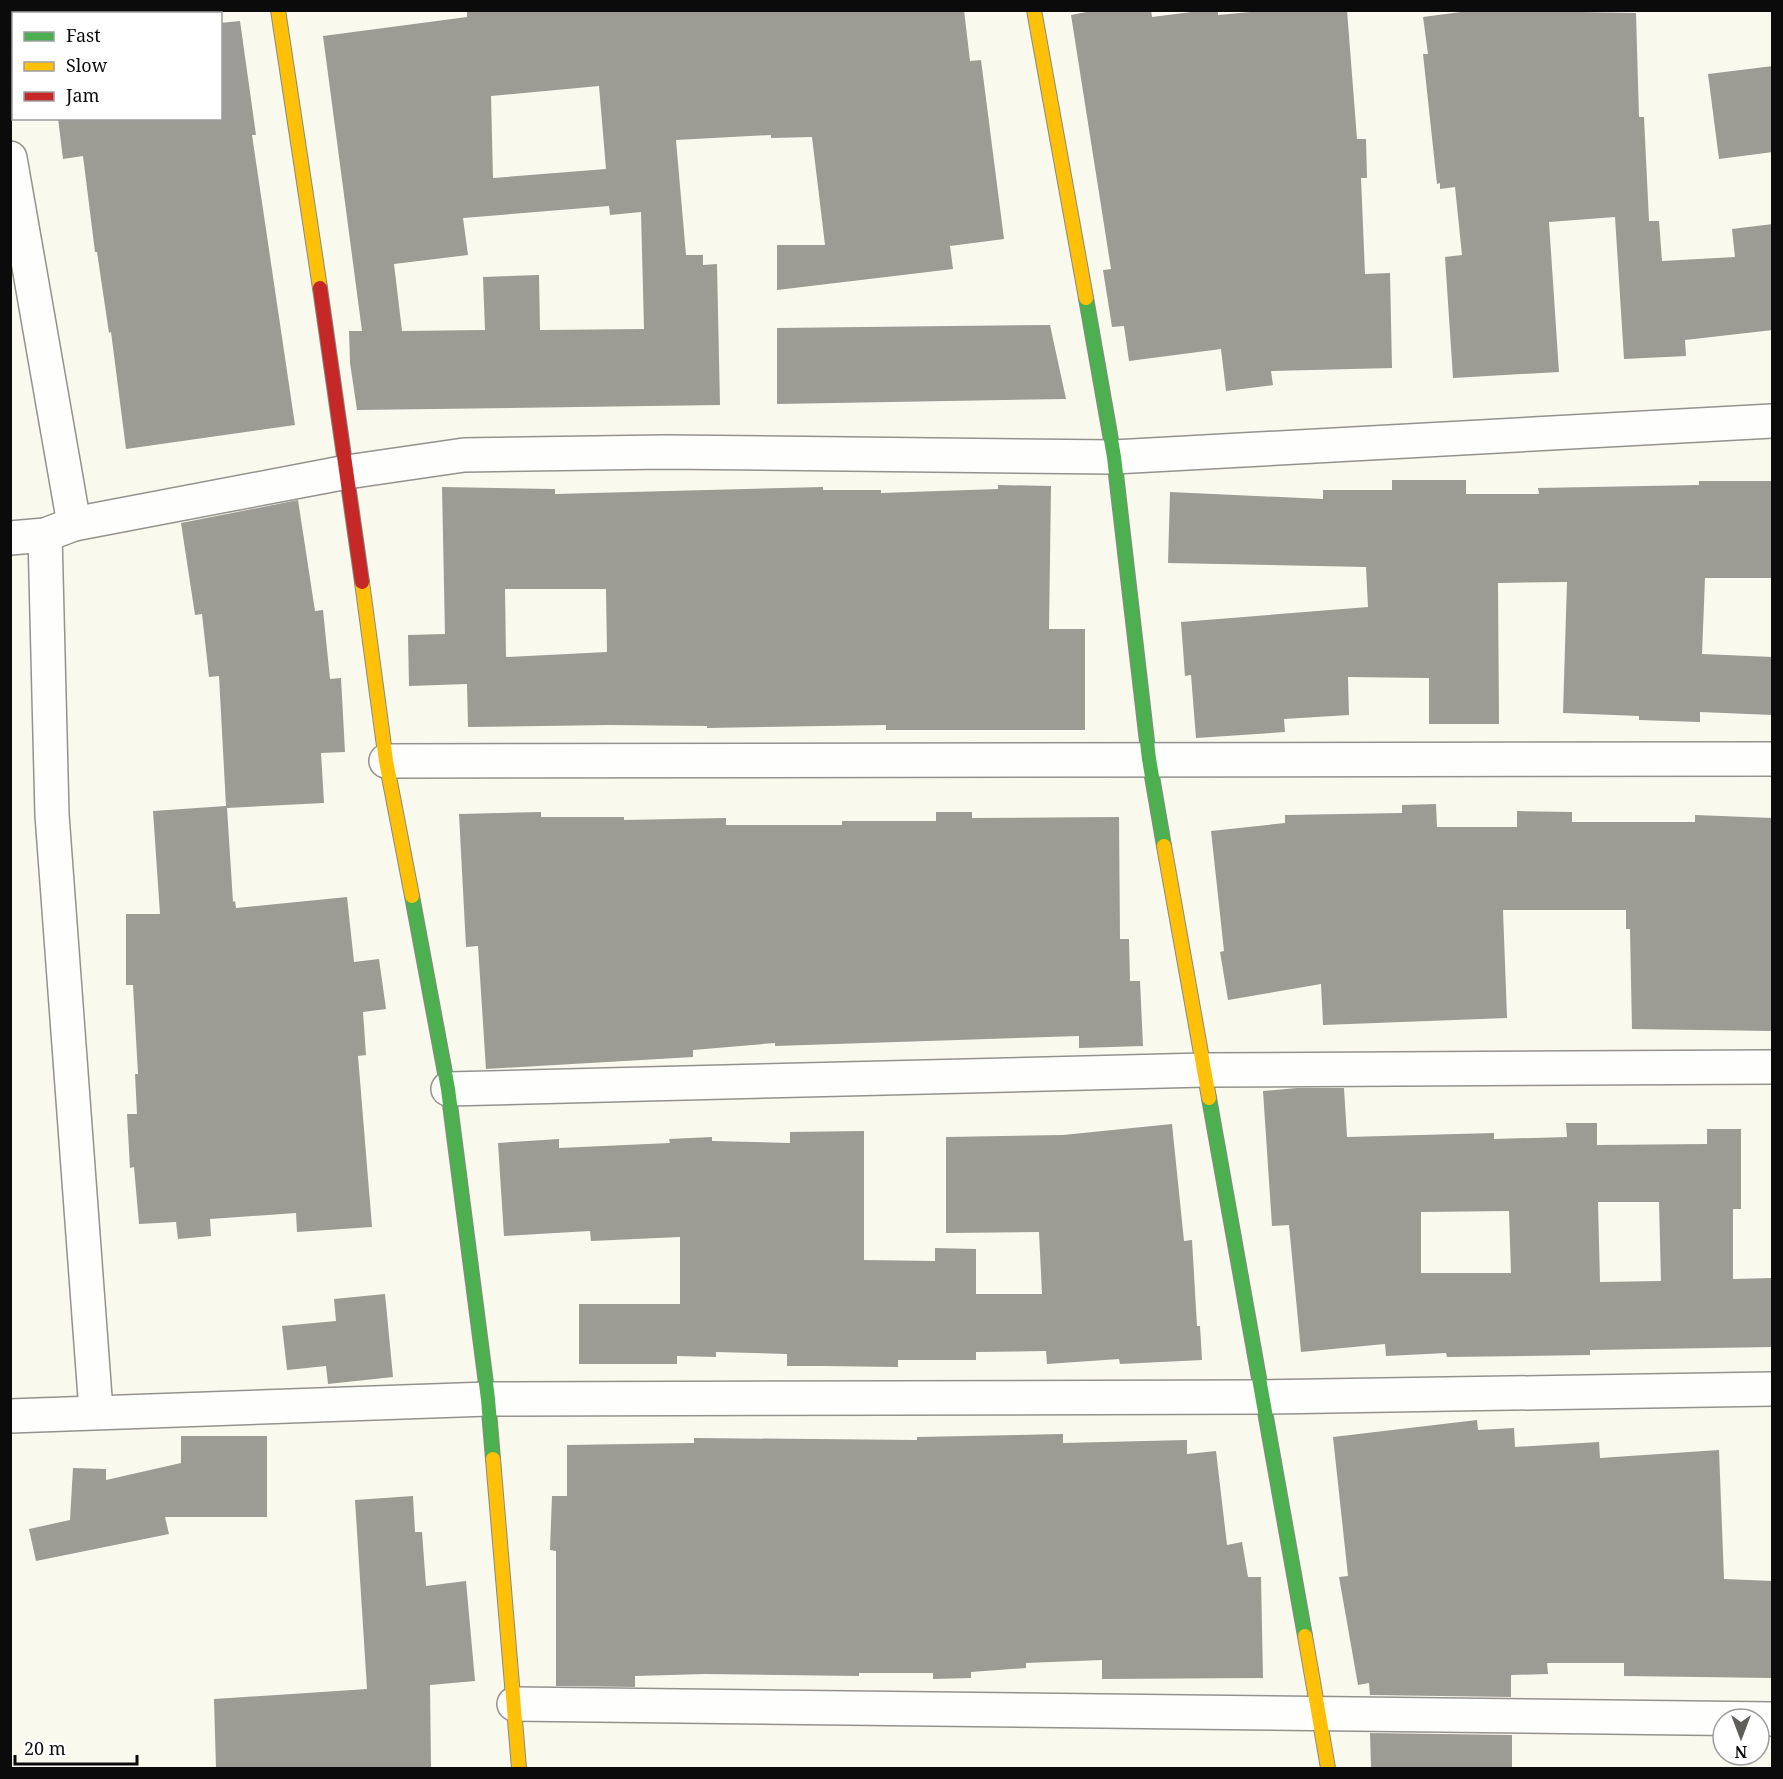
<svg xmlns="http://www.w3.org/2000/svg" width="1783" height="1779" font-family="'Noto Serif',serif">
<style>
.building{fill:#9c9b94;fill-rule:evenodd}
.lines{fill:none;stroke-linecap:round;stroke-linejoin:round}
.street-casing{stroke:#93928d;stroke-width:36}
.fast-casing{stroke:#898984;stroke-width:16}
.slow-casing{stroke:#898984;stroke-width:16}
.jam-casing{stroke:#898984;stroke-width:16}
.street{stroke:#fefefc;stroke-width:33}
.fast{stroke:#4caf50;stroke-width:14}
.slow{stroke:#ffc107;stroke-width:14}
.jam{stroke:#c62828;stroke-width:14}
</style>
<rect width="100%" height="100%" fill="#faf9ee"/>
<g class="building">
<path d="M 467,10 L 964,10 L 970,61 L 981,60 L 1004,239 L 950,246 L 953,269 L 777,290 L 777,245 L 825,245 L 812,137 L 771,138 L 771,135 L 676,140 L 686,255 L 703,255 L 703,265 L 717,264 L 720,405 L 357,410 L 350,363 L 349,331 L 362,331 L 323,36 L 467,17 ZM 599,86 L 606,169 L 493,178 L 491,96 ZM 609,206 L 610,215 L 641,212 L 644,329 L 540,330 L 539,275 L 483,277 L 485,330 L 402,331 L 394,264 L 468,255 L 463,218 Z"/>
<polygon points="1097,10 1151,10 1152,17 1207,10 1218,10 1218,15 1273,10 1347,10 1357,139 1366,139 1367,178 1361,178 1365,274 1390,273 1392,368 1271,371 1273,385 1226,391 1221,349 1129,361 1124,326 1112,327 1103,270 1111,269 1071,15"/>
<polygon points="1476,10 1636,13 1639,117 1644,117 1649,221 1659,221 1662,261 1735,257 1732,229 1773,224 1773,330 1685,340 1686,356 1624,359 1615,217 1549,222 1559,372 1453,378 1445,257 1462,255 1455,187 1440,189 1440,183 1437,184 1423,54 1428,54 1423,17"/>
<polygon points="240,21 256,135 252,135 295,425 126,449 111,332 109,333 97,252 95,252 83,156 63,159 58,118 220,118 220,23"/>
<polygon points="1773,66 1773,152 1719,159 1708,74"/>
<polygon points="1050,325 1066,399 777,404 777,328"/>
<polygon points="1392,480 1466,480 1466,494 1539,494 1538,488 1699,485 1699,481 1773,481 1773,578 1705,578 1702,654 1773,657 1773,715 1700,712 1700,722 1639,720 1639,716 1563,713 1567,582 1498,583 1499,724 1429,724 1429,678 1348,677 1349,715 1284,719 1285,732 1196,738 1191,675 1185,676 1181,622 1368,607 1366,567 1168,563 1170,492 1323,499 1323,490 1392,490"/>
<path d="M 998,485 L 1051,486 L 1049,629 L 1085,629 L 1085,730 L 886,730 L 886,725 L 707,728 L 707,726 L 610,725 L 468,727 L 467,684 L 409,686 L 408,635 L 445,634 L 442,487 L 555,489 L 555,494 L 823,487 L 823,490 L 881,490 L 881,493 L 998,489 ZM 505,589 L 606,589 L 607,652 L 506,657 Z"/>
<polygon points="298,500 315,611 323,610 330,679 341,678 345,752 321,753 324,803 227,808 233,902 235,901 236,908 347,897 354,962 379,959 386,1009 363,1012 366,1055 358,1056 372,1227 297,1232 296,1213 210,1219 211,1236 178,1239 176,1222 139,1224 134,1167 130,1168 127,1114 137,1114 135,1074 138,1074 133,985 126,985 126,914 160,914 153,811 226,806 219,676 209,677 202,614 195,615 181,523"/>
<polygon points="1436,804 1437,827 1517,827 1517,811 1572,812 1572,822 1695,822 1695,815 1773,818 1773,1031 1632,1029 1630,929 1626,929 1626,910 1503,910 1507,1018 1323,1025 1321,984 1228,1000 1220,952 1224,951 1211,831 1285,823 1285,815 1402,813 1402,805"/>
<polygon points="541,812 541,817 624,817 624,820 726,818 726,825 842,825 842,821 936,821 936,812 972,812 972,818 1119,817 1120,939 1129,939 1130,981 1140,981 1143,1046 1079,1048 1079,1036 775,1046 775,1043 693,1050 693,1057 486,1069 478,946 466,947 459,814"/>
<path d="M 1297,1088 L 1344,1088 L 1347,1137 L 1494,1133 L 1494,1139 L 1567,1137 L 1566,1123 L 1597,1123 L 1597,1145 L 1707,1144 L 1707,1129 L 1741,1129 L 1741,1209 L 1733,1209 L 1733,1279 L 1773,1278 L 1773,1347 L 1590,1350 L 1590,1355 L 1447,1357 L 1446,1353 L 1386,1356 L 1385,1344 L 1301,1352 L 1289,1225 L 1272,1226 L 1263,1091 ZM 1598,1202 L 1659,1202 L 1661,1281 L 1600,1282 ZM 1509,1211 L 1511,1273 L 1421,1273 L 1421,1212 Z"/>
<polygon points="1172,1124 1184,1241 1192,1240 1197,1326 1200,1326 1202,1360 1120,1364 1119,1359 1047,1364 1046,1351 976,1352 976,1360 898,1360 898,1367 822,1366 787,1366 787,1354 716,1352 716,1357 677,1356 677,1364 579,1364 579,1304 680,1304 680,1237 591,1241 590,1231 504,1236 498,1143 559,1139 559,1148 670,1143 669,1139 712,1137 712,1141 790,1143 790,1132 864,1131 864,1260 935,1261 935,1248 976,1249 976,1294 1042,1294 1039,1232 946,1233 946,1137 1063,1135"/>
<polygon points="385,1294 393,1377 328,1384 326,1366 287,1370 282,1326 336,1321 334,1299"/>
<polygon points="1477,1420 1478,1430 1514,1428 1515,1447 1599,1442 1600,1458 1719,1450 1724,1579 1773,1581 1773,1678 1624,1676 1624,1663 1547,1663 1548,1674 1511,1675 1511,1697 1370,1695 1369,1683 1358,1685 1339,1577 1348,1576 1333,1437"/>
<polygon points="1063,1434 1063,1443 1187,1440 1187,1454 1216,1451 1227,1545 1242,1542 1248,1577 1261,1577 1263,1678 1102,1679 1102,1660 1026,1663 1026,1668 971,1672 971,1678 933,1679 933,1673 859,1673 859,1676 705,1674 635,1676 635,1687 556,1686 556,1551 550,1550 552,1496 567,1496 567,1445 694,1443 694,1438 917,1440 917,1437"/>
<polygon points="181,1436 267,1436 267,1517 165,1517 169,1534 36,1561 29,1529 70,1520 73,1468 106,1469 106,1480 181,1463"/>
<polygon points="413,1496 415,1532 422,1532 426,1586 466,1581 475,1681 430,1685 431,1768 216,1768 214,1699 367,1689 355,1500"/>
<polygon points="1370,1733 1512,1735 1512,1768 1371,1768"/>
</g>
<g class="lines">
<defs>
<g id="street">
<polyline points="10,158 74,524"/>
<polyline points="45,535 52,815 96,1411"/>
<polyline points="10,538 45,535 74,524 347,472 464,455 665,452 1114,457 1772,421"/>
<polyline points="386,761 1772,759"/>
<polyline points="448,1089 1204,1070 1772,1067"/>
<polyline points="10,1416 488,1399 1262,1397 1772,1389"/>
<polyline points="514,1704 1772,1719"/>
</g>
<g id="fast">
<polyline points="1086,298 1114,457 1149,759 1164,846"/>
<polyline points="412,896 448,1089 488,1399 493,1459"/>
<polyline points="1209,1098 1305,1636"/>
</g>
<g id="slow">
<polyline points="278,10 320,288"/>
<polyline points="1034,10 1086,298"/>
<polyline points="362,582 386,761 412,896"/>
<polyline points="1164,846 1209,1098"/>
<polyline points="493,1459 519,1768"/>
<polyline points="1305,1636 1328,1768"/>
</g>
<polyline id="jam" points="320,288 362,582"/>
</defs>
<use href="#street" class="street-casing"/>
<use href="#fast" class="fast-casing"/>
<use href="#slow" class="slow-casing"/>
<use href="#jam" class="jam-casing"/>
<use href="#street" class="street"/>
<use href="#fast" class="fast"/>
<use href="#slow" class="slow"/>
<use href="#jam" class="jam"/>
</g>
<rect width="1783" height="1779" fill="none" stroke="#0b0b0b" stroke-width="24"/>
<rect x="12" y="12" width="210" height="108" fill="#ffffff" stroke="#9d9d9d" stroke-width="1.5"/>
<rect x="24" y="32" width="30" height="9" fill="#4caf50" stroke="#9d9d9d" stroke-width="1.5"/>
<text x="66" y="42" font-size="18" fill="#0b0b0b">Fast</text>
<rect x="24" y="62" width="30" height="9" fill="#ffc107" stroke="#9d9d9d" stroke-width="1.5"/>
<text x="66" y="72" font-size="18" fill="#0b0b0b">Slow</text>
<rect x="24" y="92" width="30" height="9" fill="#c62828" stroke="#9d9d9d" stroke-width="1.5"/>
<text x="66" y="102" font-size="18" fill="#0b0b0b">Jam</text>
<g transform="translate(1741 1737) rotate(180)"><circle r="28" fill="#ffffff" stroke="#9d9d9d" stroke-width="1.5"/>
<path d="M0-4.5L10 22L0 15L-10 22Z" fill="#5f5e5a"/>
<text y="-9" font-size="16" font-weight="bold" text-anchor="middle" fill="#0b0b0b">N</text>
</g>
<path d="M15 1755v9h122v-9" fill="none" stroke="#0b0b0b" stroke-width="3"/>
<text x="24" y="1755" font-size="18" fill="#0b0b0b" stroke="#ffffff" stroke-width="4.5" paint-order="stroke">20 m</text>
</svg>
